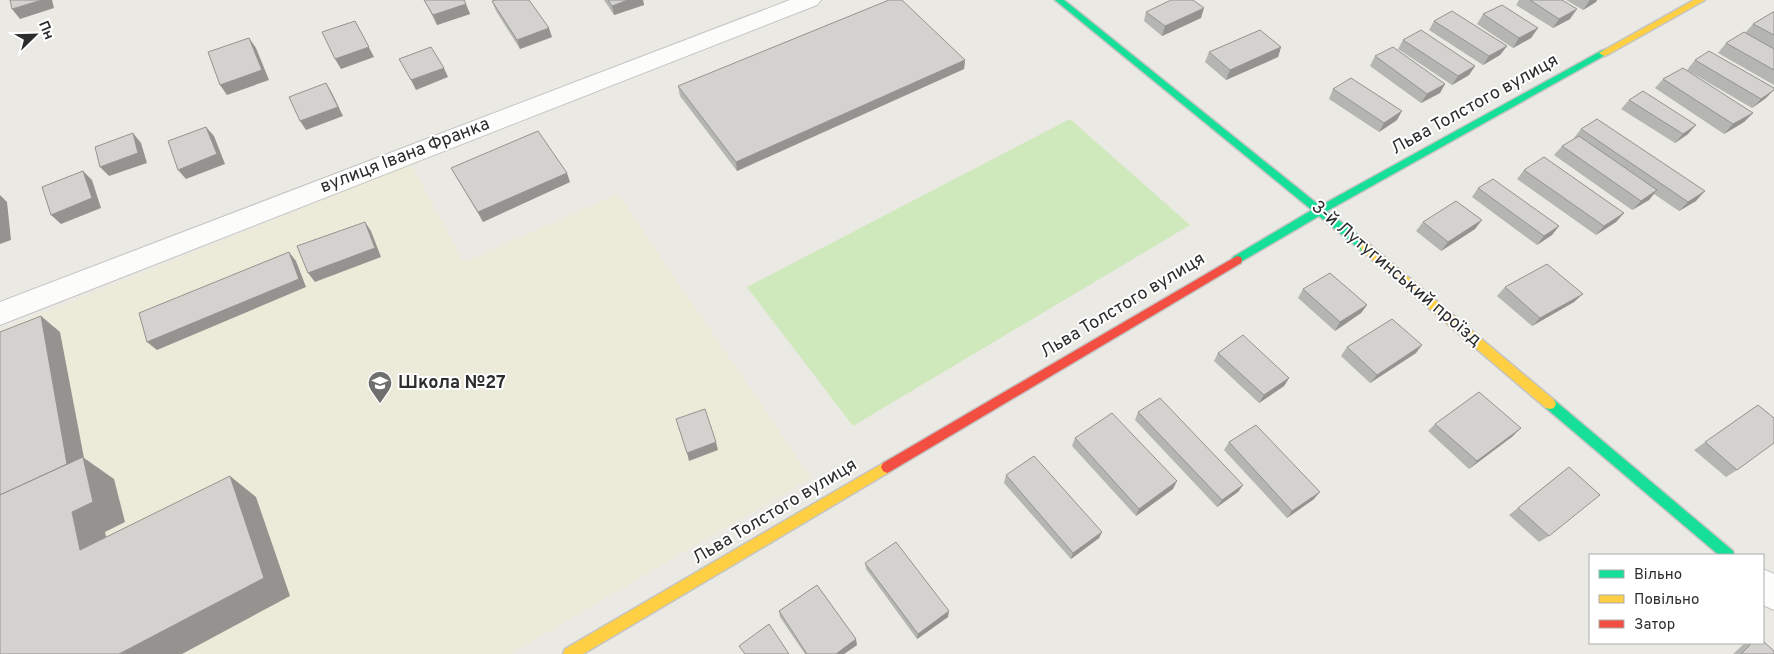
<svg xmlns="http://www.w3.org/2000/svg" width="1774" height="654" font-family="Overpass,sans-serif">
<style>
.education{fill:#ecead9}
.pitch{fill:#cfe8bc}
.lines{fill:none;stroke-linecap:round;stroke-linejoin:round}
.street-casing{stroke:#c4c4c3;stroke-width:2}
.fast-casing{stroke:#c4c4c3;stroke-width:3}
.slow-casing{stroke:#c4c4c3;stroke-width:3}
.jam-casing{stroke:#c4c4c3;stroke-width:3}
.street{fill:#fcfcfb;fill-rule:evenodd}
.fast{fill:#16e098;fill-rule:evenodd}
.slow{fill:#ffcf43;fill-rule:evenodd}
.jam{fill:#f24e42;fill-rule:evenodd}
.wall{fill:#b5b5b1}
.shaded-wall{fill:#949390}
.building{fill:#d3d2ce;stroke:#949390}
.labels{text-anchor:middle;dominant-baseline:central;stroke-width:4;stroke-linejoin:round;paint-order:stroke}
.street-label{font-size:18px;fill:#2d2d2d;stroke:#fff}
.poi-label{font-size:18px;font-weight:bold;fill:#2d2d2d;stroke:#fff;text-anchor:start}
</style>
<rect width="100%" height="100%" fill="#eae9e3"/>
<polygon class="education" points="411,164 464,262 618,194 811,478 510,654 0,654 0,330"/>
<polygon class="pitch" points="1070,119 1190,225 853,426 747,287"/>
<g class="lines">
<defs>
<g id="street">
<polygon points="790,0 821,0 817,5 0,325 0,302"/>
<polygon points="1763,569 1774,574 1774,610 1763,605"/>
</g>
<g id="fast">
<polygon points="1055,0 1064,0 1320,206 1601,51 1604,50 1609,53 1327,211 1370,245 1371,248 1370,251 1362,251 1319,216 1237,264 1233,263 1232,260 1233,257 1312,210"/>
<polygon points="1550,399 1554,400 1733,551 1734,555 1719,555 1546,408 1544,404 1546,400"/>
</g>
<g id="slow">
<polygon points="1694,0 1705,0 1607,55 1604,56 1599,53"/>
<polygon points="1366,244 1370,245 1554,400 1556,404 1554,408 1550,409 1546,408 1362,251 1361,248 1362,245"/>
<polygon points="887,461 891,463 893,467 891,471 583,654 563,654 565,649"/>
</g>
<polygon id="jam" points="1237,256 1241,257 1242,260 1241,263 891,471 887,473 883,471 881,467 883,463"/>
</defs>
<use href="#street" class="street-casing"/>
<use href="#fast" class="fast-casing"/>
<use href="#slow" class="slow-casing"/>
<use href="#jam" class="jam-casing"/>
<use href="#street" class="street"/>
<use href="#fast" class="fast"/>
<use href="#slow" class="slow"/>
<use href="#jam" class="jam"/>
</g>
<g class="wall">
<polygon points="424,0 464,0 470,14 437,25"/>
<polygon points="604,0 643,0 644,5 614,15"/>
<polygon points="1519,0 1562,0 1570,19 1553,28 1516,5"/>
<polygon points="1566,0 1597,0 1596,2 1583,10"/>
<polygon points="492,1 552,37 520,49 496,11"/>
<polygon points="1146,12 1201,18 1162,36 1144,21"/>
<polygon points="1774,12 1774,85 1718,53 1726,43 1745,33 1753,24"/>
<polygon points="1483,14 1538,28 1531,38 1513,48 1477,24"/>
<polygon points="1434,21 1507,46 1500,55 1483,65 1429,30"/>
<polygon points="1403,40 1475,66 1469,75 1452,85 1398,49"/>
<polygon points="1281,47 1278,57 1226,80 1205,62 1209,52"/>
<polygon points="1375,56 1445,84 1440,93 1421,103 1370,66"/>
<polygon points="965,60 964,69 737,171 680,96 678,86"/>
<polygon points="1695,60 1766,98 1752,108 1687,70"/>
<polygon points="1663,79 1753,113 1744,122 1724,134 1655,88"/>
<polygon points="1333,89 1397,120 1379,132 1329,99"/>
<polygon points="1629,100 1688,134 1675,143 1621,109"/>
<polygon points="1581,129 1696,201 1679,211 1654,194 1649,200 1632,210 1554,155 1562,146 1575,139 1574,138"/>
<polygon points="451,168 570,182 483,222"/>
<polygon points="1524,170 1624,213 1616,222 1596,235 1517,179"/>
<polygon points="1478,188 1559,226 1552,235 1537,245 1472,197"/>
<polygon points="1423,222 1475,229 1441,251 1416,231"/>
<polygon points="1505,287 1574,302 1532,326 1497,296"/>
<polygon points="1303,289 1367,305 1361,313 1335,331 1298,298"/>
<polygon points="1347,347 1416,353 1370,383 1341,356"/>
<polygon points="1218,353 1289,378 1284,386 1259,403 1214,361"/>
<polygon points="1758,405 1737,470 1726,477 1694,450"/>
<polygon points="1138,412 1243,485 1238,492 1217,507 1135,420"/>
<polygon points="1435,424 1513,436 1469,469 1428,431"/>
<polygon points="1075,438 1173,489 1136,516 1072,446"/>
<polygon points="1229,442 1314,499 1287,518 1224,450"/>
<polygon points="1569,467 1549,536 1539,542 1509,515"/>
<polygon points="1006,475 1102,532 1099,538 1071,559 1004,483"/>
<polygon points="865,563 948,617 917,639 866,569"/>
<polygon points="779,611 857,645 844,654 805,654 780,617"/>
<polygon points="1745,643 1763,643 1774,654 1733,654"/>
</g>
<g class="shaded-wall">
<polygon points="42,0 52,0 54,8 20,19 12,9"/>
<polygon points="628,0 643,0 644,5 614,15 612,6"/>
<polygon points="1590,0 1597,0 1596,2 1583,10"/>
<polygon points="466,4 470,14 437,25 433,15"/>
<polygon points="1204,8 1201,18 1162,36 1165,26"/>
<polygon points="1577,9 1570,19 1553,28 1559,19"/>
<polygon points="355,21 374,57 341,69 335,59"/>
<polygon points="549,28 552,37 520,49 517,40"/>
<polygon points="1538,28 1531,38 1513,48 1519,38"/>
<polygon points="249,38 256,48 269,80 227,95 220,85"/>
<polygon points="1507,46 1500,55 1483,65 1489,56"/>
<polygon points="1281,47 1278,57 1226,80 1230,70"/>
<polygon points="965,60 964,69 737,171 736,162"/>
<polygon points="1475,66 1469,75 1452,85 1458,76"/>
<polygon points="444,68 448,77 416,90 411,80"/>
<polygon points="326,83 332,93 343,116 306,130 300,121"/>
<polygon points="1445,84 1440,93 1421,103 1427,94"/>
<polygon points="1774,90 1766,98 1752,108 1761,99"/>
<polygon points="1402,111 1397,120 1379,132 1384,123"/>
<polygon points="1753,113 1744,122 1724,134 1733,124"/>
<polygon points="1696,125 1688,134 1675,143 1683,134"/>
<polygon points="206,127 214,136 225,164 186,179 178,170"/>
<polygon points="133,133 141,143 147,163 109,176 100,167"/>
<polygon points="83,171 92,180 101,208 61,224 51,215"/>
<polygon points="567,173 570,182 483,222 478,212"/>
<polygon points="1657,190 1649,200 1632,210 1641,201"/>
<polygon points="1705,191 1696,201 1679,211 1688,202"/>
<polygon points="0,195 7,202 11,240 0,244"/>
<polygon points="1624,213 1616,222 1596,235 1604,226"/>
<polygon points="1482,220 1475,229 1441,251 1448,242"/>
<polygon points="365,222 371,231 381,257 315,282 308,273"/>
<polygon points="1559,226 1552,235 1537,245 1544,236"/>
<polygon points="289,252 296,261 306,287 157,350 147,342"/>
<polygon points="1583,294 1574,302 1532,326 1540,318"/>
<polygon points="1367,305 1361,313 1335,331 1340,322"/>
<polygon points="41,316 60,332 84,458 114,479 125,522 105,532 113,569 80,550 72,512 0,528"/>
<polygon points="1422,345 1416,353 1370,383 1377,375"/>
<polygon points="1289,378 1284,386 1259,403 1264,395"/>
<polygon points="1521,428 1513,436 1469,469 1477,461"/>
<polygon points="716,442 718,450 689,461 687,453"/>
<polygon points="230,476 256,497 290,596 182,654 119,654"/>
<polygon points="1177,481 1173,489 1136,516 1139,509"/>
<polygon points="1243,485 1238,492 1217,507 1222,500"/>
<polygon points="1320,492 1314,499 1287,518 1292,511"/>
<polygon points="1102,532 1099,538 1071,559 1073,553"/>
<polygon points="949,611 948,617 917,639 918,634"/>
<polygon points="856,639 857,645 844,654 836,654"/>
</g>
<g class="building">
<polygon points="10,0 42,0 12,9"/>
<polygon points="424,0 464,0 466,4 433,15"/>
<polygon points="496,0 529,0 549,28 517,40 492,1"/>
<polygon points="608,0 628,0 612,6"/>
<polygon points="889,0 902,0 965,60 736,162 678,86"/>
<polygon points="1171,0 1193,0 1204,8 1165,26 1146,12"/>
<polygon points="1530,0 1562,0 1577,9 1559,19"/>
<polygon points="1502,5 1538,28 1519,38 1483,14"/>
<polygon points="1452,11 1507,46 1489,56 1434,21"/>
<polygon points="1773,12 1774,12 1774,35 1753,24"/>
<polygon points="355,21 369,47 335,59 322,32"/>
<polygon points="1260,30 1281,47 1230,70 1209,52"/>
<polygon points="1421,30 1475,66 1458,76 1403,40"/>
<polygon points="1744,32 1774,49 1774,70 1726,43"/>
<polygon points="249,38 262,70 220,85 208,52"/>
<polygon points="431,47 444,68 411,80 399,59"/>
<polygon points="1393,47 1445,84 1427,94 1375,56"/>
<polygon points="1709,51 1774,88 1774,90 1761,99 1695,60"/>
<polygon points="1683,68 1753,113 1733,124 1663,79"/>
<polygon points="1351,78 1402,111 1384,123 1333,89"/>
<polygon points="326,83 338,107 300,121 289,97"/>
<polygon points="1643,91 1696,125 1683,134 1629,100"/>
<polygon points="1597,119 1705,191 1688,202 1581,129"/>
<polygon points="206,127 217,154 178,170 168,141"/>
<polygon points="538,131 567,173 478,212 451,168"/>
<polygon points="133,133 138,153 100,167 95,147"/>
<polygon points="1579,136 1657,190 1641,201 1562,146"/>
<polygon points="1544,157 1624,213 1604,226 1524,170"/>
<polygon points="83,171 92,198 51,215 42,187"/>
<polygon points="1493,179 1559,226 1544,236 1478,188"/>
<polygon points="1456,201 1482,220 1448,242 1423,222"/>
<polygon points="365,222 375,248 308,273 297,246"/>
<polygon points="289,252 299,279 147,342 139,313"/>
<polygon points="1547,264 1583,294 1540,318 1505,287"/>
<polygon points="1330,273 1367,305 1340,322 1303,289"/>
<polygon points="41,316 67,464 0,495 0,332"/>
<polygon points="1392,319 1422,345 1377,375 1347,347"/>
<polygon points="1243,335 1289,378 1264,395 1218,353"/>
<polygon points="1479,392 1521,428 1477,461 1435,424"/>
<polygon points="1160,398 1243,485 1222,500 1138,412"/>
<polygon points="1758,405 1774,418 1774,443 1737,470 1705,442"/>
<polygon points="705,409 716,442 687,453 676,419"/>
<polygon points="1112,413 1177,481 1139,509 1075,438"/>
<polygon points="1256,425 1320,492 1292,511 1229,442"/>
<polygon points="1034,456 1102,532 1073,553 1006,475"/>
<polygon points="83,457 93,502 72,512 80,550 230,476 264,578 119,654 0,654 0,495"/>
<polygon points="1569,467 1600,495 1549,536 1518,508"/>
<polygon points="896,542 949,611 918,634 865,563"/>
<polygon points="817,585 856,639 836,654 807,654 779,611"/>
<polygon points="769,624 789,654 745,654 739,646"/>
<polygon points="1763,641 1774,651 1774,654 1741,654 1752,643 1763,643"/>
</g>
<defs>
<symbol id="school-pin" viewBox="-11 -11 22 30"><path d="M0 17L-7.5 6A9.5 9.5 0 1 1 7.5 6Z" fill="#6f6f6d" stroke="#fff"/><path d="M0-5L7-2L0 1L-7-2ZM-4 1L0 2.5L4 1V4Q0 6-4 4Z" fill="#fff"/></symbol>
</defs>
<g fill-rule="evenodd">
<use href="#school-pin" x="366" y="369" width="28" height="38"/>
</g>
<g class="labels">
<g class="street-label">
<text transform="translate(1475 105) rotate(-29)">Льва Толстого вулиця</text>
<text transform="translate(405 156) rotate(-21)">вулиця Івана Франка</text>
<text transform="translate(1396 274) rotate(40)">3-й Лутугинський проїзд</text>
<text transform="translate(1123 306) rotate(-31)">Льва Толстого вулиця</text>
<text transform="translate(775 512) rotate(-31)">Льва Толстого вулиця</text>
</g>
<g class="poi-label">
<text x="398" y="383">Школа №27</text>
</g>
</g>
<rect x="1589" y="554" width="175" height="90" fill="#ffffff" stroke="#ababab"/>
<rect x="1599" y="570" width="25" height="8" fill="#16e098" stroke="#ababab"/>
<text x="1634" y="579" font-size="15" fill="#2d2d2d">Вільно</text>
<rect x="1599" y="595" width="25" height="8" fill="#ffcf43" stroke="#ababab"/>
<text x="1634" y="604" font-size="15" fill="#2d2d2d">Повільно</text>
<rect x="1599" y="620" width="25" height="8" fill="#f24e42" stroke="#ababab"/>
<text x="1634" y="629" font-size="15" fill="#2d2d2d">Затор</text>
<g transform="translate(35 35) rotate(67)" stroke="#ffffff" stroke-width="4" paint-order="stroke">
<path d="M0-4L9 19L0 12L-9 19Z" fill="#2d2d2d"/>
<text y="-8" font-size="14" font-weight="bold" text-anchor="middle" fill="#2d2d2d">Пн</text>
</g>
</svg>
